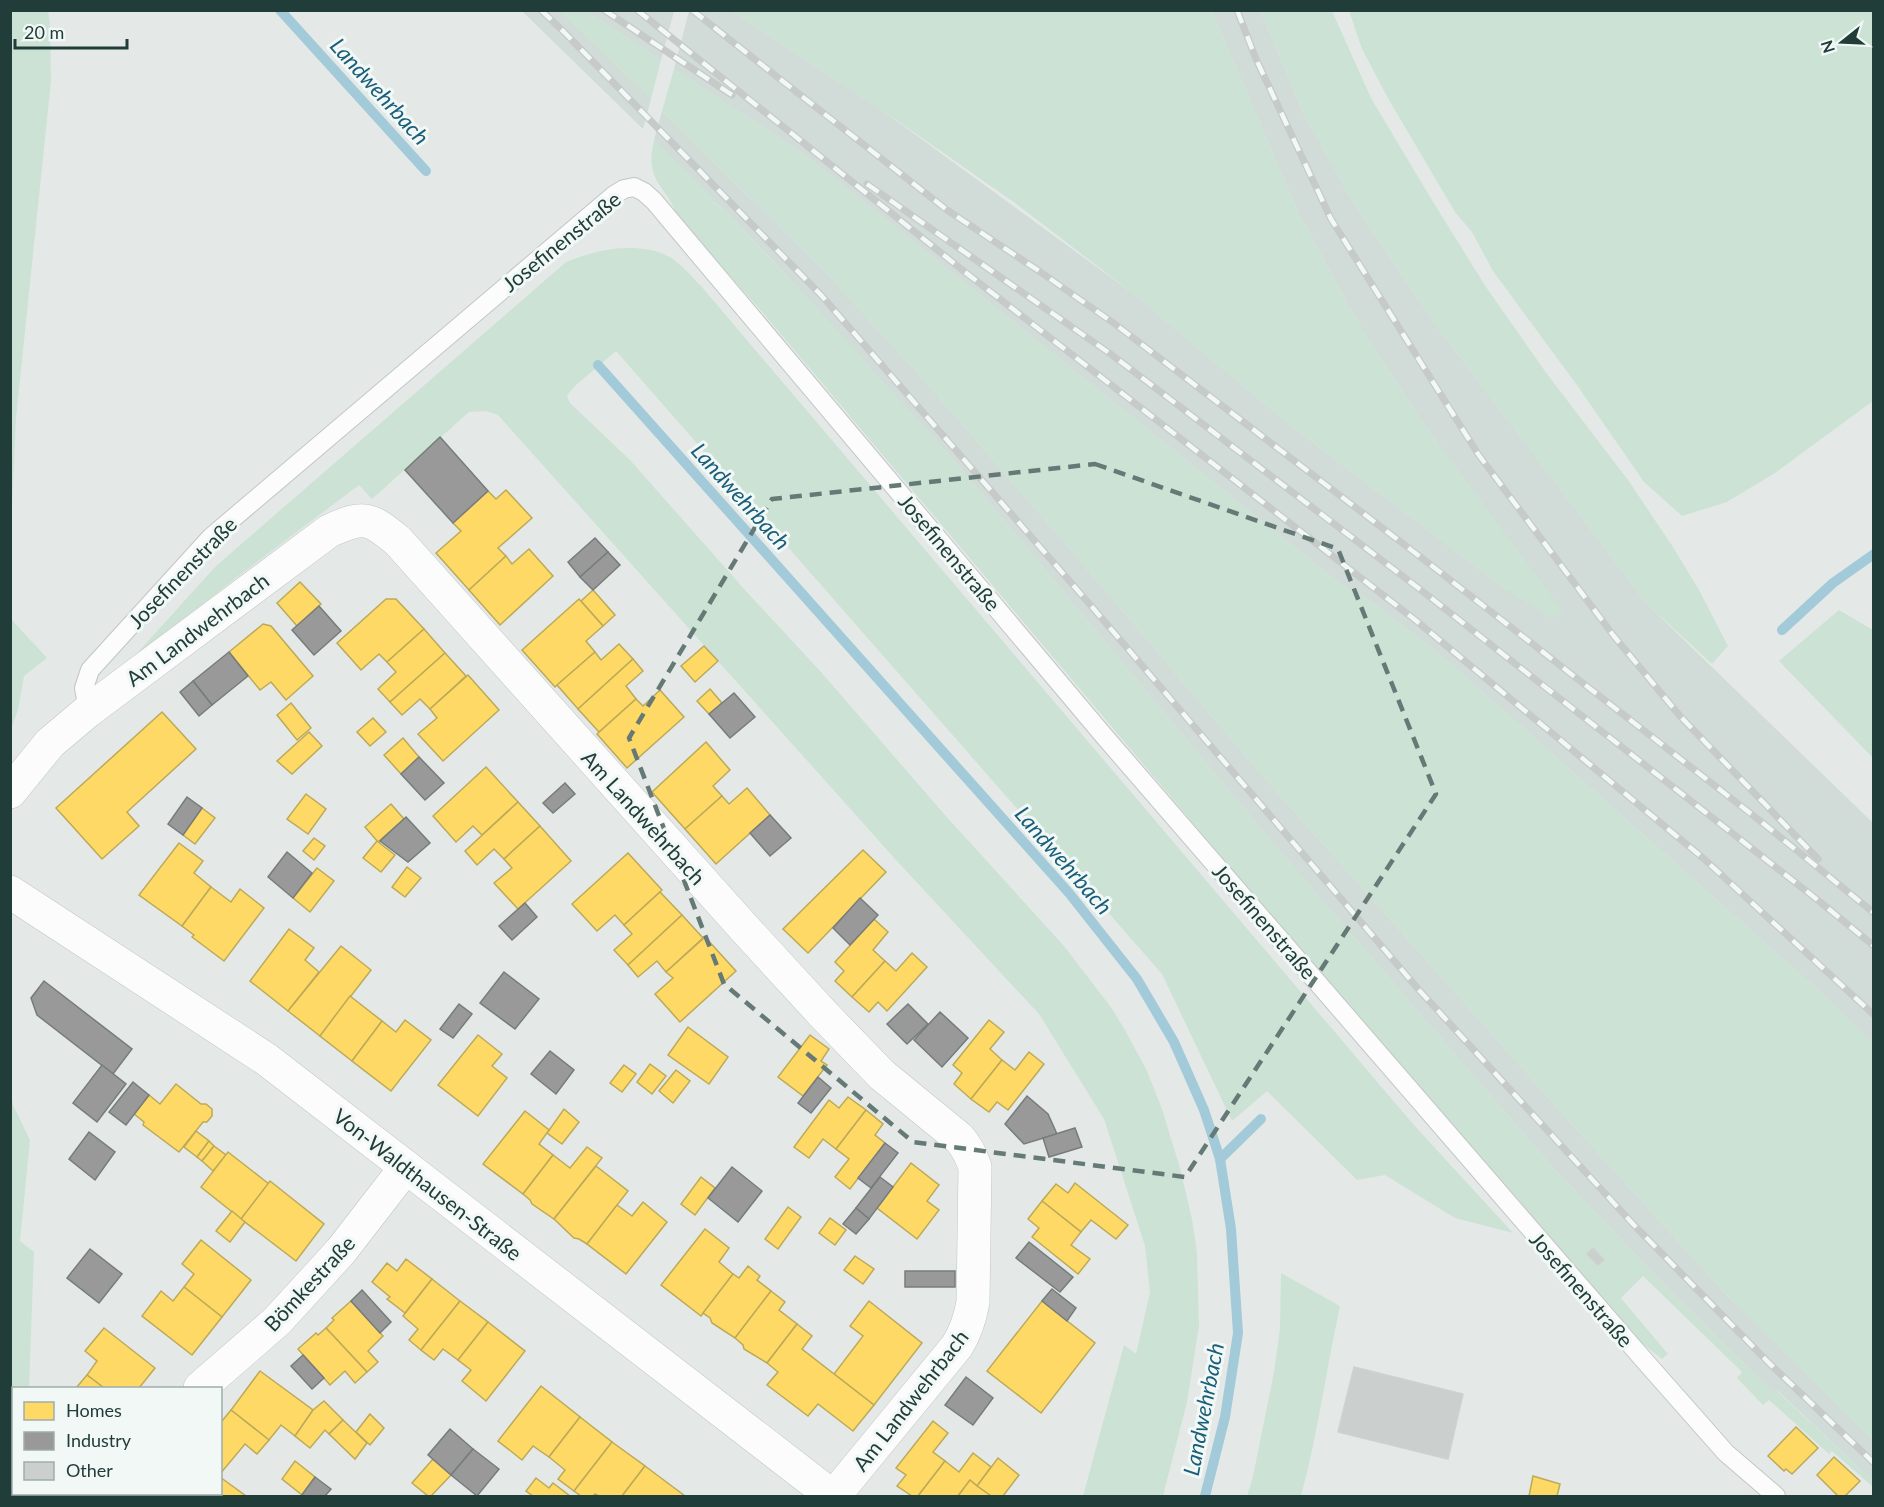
<svg xmlns="http://www.w3.org/2000/svg" width="1884" height="1507" font-family="Lato,sans-serif">
<style>
.built{fill:#d1dbd7}
.green{fill:#cce2d5}
.homes{fill:#ffd966;stroke:#bcaa58;stroke-width:1.5}
.industry{fill:#999;stroke:#757d7c;stroke-width:1.5}
.lines{fill:none;stroke-linecap:round;stroke-linejoin:round}
.stream{stroke:#a3cad8;stroke-width:10}
.building{fill:#cbd0cf;stroke:#ccd2d0;stroke-width:1.5}
.lane-casing{stroke:#c1c6c4;stroke-width:20}
.street-casing{stroke:#c1c6c4;stroke-width:34}
.secondary-casing{stroke:#bfc7c5;stroke-width:34}
.lane{stroke:#fbfcfb;stroke-width:18}
.street{stroke:#fbfcfb;stroke-width:33}
.secondary{stroke:#fbfcfb;stroke-width:33}
.rail-casing{stroke:#c6cac9;stroke-width:7}
.rail{stroke:#f1f8f6;stroke-width:4.5;stroke-dasharray:14;stroke-linecap:butt}
.marked{fill:none;stroke:#657976;stroke-width:4.5;stroke-dasharray:12 8;stroke-linejoin:round}
.labels{text-anchor:middle;dominant-baseline:central;stroke-width:6;stroke-linejoin:round;paint-order:stroke}
.street-label{font-size:21px;fill:#213d39;stroke:#f1f8f6}
.water-label{font-size:22px;font-style:italic;fill:#1a5e7a;stroke:#f1f8f6}
</style>
<rect width="100%" height="100%" fill="#e4e9e7"/>
<g class="built">
<polygon points="522,11 560,11 651,99 643,129"/>
<polygon points="586,11 674,11 661,60"/>
<polygon points="689,11 731,11 879,108 1131,292 1285,421 1505,589 1562,611 1420,419 1357,321 1297,210 1212,11 1261,11 1304,115 1360,214 1438,328 1647,604 1873,823 1873,1043 1827,998 1449,662 1378,606 1337,581 805,155 674,69"/>
<polygon points="662,111 827,274 920,376 1076,556 1252,764 1569,1121 1724,1292 1873,1440 1873,1481 1778,1391 1775,1393 1677,1298 1556,1171 1278,849 947,452 774,262 722,207 711,201 654,140"/>
</g>
<g class="green">
<polygon points="11,10 48,11 50,23 51,81 16,418 11,528"/>
<polygon points="560,11 586,11 661,60 651,99"/>
<polygon points="731,11 1212,11 1297,210 1357,321 1420,419 1563,611 1553,619 1505,589 1285,421 1131,292 1015,203 879,108"/>
<polygon points="1261,11 1332,11 1371,98 1430,197 1486,287 1547,374 1628,480 1673,547 1699,590 1728,646 1712,664 1647,604 1438,328 1360,214 1304,115"/>
<polygon points="1349,11 1873,11 1873,401 1775,473 1727,502 1682,516 1644,482 1579,388 1493,271 1472,232 1455,212 1389,100 1362,49"/>
<polygon points="674,69 805,155 1337,581 1378,606 1449,662 1827,998 1873,1043 1873,1440 1724,1292 1569,1121 1252,764 1076,556 920,376 827,274 662,111"/>
<path d="M 654,140 L 715,199 L 711,202 L 722,207 L 839,332 L 947,452 L 1278,849 L 1556,1171 L 1677,1298 L 1775,1393 L 1777,1391 L 1873,1481 L 1873,1487 L 1832,1451 L 1829,1454 L 1769,1400 L 1763,1405 L 1737,1378 L 1742,1372 L 1643,1276 L 1621,1298 L 1668,1354 L 1662,1359 L 1621,1327 L 1256,898 L 763,313 L 678,217 C 666,184 644,183 654,140 Z"/>
<path d="M 634,248 C 670,250 678,262 701,286 L 1413,1124 L 1513,1233 L 1455,1218 L 1385,1175 L 1357,1180 L 1267,1091 L 1232,1121 L 1162,974 L 616,351 L 575,386 L 568,394 L 567,397 L 570,403 L 630,460 L 745,590 L 821,672 L 945,815 L 1064,946 L 1110,1006 L 1125,1030 L 1147,1071 L 1162,1109 L 1180,1168 L 1192,1219 L 1197,1253 L 1199,1326 L 1187,1402 L 1163,1496 L 1083,1496 L 1124,1345 L 1136,1354 L 1150,1292 L 1145,1246 L 1104,1119 L 1039,1014 L 896,860 L 498,415 L 486,411 L 469,412 L 372,499 L 359,485 L 241,574 L 130,661 L 216,566 L 566,262 C 589,253 610,247 634,248 Z"/>
<polygon points="1839,610 1873,630 1873,758 1779,661"/>
<polygon points="11,619 47,658 24,676 18,710 11,729"/>
<polygon points="10,1092 13,1105 30,1140 20,1241 34,1252 29,1388 14,1388 14,1494 31,1494 31,1496 11,1496"/>
<path d="M 1281,1273 L 1340,1306 C 1326,1370 1318,1434 1301,1496 L 1247,1496 L 1253,1476 L 1274,1372 L 1280,1328 Z"/>
</g>
<g class="homes">
<polygon points="506,490 532,518 498,548 506,556 469,590 436,553 461,531 453,523 488,491 496,499"/>
<polygon points="529,549 553,576 500,625 469,590 506,556 512,564"/>
<polygon points="300,582 321,604 297,626 277,603"/>
<polygon points="593,590 615,615 603,626 581,601"/>
<polygon points="386,599 396,599 424,629 387,662 379,654 361,670 337,643"/>
<polygon points="579,599 603,626 586,641 595,652 555,687 522,650"/>
<polygon points="263,624 271,626 313,676 286,700 271,682 260,690 229,652"/>
<polygon points="424,629 445,653 390,702 378,689 396,672 387,662"/>
<polygon points="619,644 633,659 578,709 557,685 595,652 601,660"/>
<polygon points="704,646 718,661 695,682 681,666"/>
<polygon points="445,653 466,676 430,709 420,699 402,715 390,702"/>
<polygon points="633,659 643,671 626,686 636,699 599,732 578,709"/>
<polygon points="468,675 499,710 443,761 418,734 437,718 430,709"/>
<polygon points="710,689 722,703 709,714 697,701"/>
<polygon points="660,690 684,717 627,768 597,734 636,699 643,706"/>
<polygon points="291,703 311,728 297,740 277,715"/>
<polygon points="162,712 196,749 127,812 139,826 102,859 56,808"/>
<polygon points="373,718 386,732 370,746 357,732"/>
<polygon points="309,732 322,746 292,774 277,761"/>
<polygon points="403,738 419,757 401,774 384,755"/>
<polygon points="706,742 730,770 713,786 722,796 685,829 652,792"/>
<polygon points="486,767 518,802 482,835 473,826 456,842 433,816"/>
<polygon points="747,788 770,815 716,864 685,829 722,796 729,804"/>
<polygon points="306,794 326,809 308,834 287,819"/>
<polygon points="518,802 540,826 504,859 494,849 477,865 465,851"/>
<polygon points="391,804 404,819 378,842 365,827"/>
<polygon points="202,808 215,818 195,844 183,835"/>
<polygon points="540,826 571,861 518,909 494,883 512,868 504,859"/>
<polygon points="314,838 325,846 314,860 303,851"/>
<polygon points="377,841 395,855 381,872 363,858"/>
<polygon points="179,843 203,861 194,873 211,887 182,926 139,895"/>
<polygon points="863,850 886,872 808,953 783,929"/>
<polygon points="628,853 662,890 624,925 615,915 597,931 572,904"/>
<polygon points="407,867 421,878 405,897 392,887"/>
<polygon points="317,868 334,881 310,912 293,898"/>
<polygon points="211,887 231,902 240,889 264,908 224,961 192,937 194,935 182,926"/>
<polygon points="660,892 682,915 628,965 614,950 632,934 624,925"/>
<polygon points="682,915 703,938 666,972 657,961 638,977 628,965"/>
<polygon points="874,919 888,932 873,950 885,961 852,997 835,981 844,971 835,962"/>
<polygon points="289,929 314,948 305,960 319,972 288,1011 250,981"/>
<polygon points="705,937 736,971 680,1022 655,994 673,978 666,972"/>
<polygon points="341,946 371,970 320,1036 288,1011"/>
<polygon points="912,953 927,967 887,1011 878,1002 869,1012 852,997 885,961 896,971"/>
<polygon points="350,996 382,1021 352,1061 320,1036"/>
<polygon points="405,1020 431,1040 391,1091 352,1061 382,1021 396,1032"/>
<polygon points="989,1020 1004,1032 990,1049 1002,1060 971,1099 954,1084 962,1073 953,1065"/>
<polygon points="688,1027 728,1057 709,1084 668,1055"/>
<polygon points="478,1035 502,1054 492,1066 507,1078 478,1116 438,1085"/>
<polygon points="810,1035 829,1049 821,1061 827,1065 803,1096 778,1077"/>
<polygon points="1029,1052 1044,1064 1008,1110 997,1102 989,1112 971,1099 1002,1060 1015,1070"/>
<polygon points="650,1064 666,1076 652,1094 637,1082"/>
<polygon points="624,1065 636,1074 622,1092 610,1083"/>
<polygon points="676,1070 690,1081 673,1103 659,1091"/>
<polygon points="176,1084 201,1104 206,1104 212,1109 212,1116 207,1122 203,1122 179,1152 143,1125 144,1122 134,1114 149,1095 160,1104"/>
<polygon points="848,1097 866,1110 836,1149 823,1139 809,1158 794,1147 829,1100 839,1108"/>
<polygon points="564,1109 579,1122 562,1144 547,1133"/>
<polygon points="866,1110 883,1124 875,1135 885,1143 850,1189 835,1177 849,1159 836,1149"/>
<polygon points="525,1111 549,1130 539,1144 553,1155 523,1194 483,1164"/>
<polygon points="196,1131 209,1141 197,1157 184,1147"/>
<polygon points="209,1141 214,1146 202,1161 197,1157"/>
<polygon points="214,1146 226,1155 213,1171 202,1161"/>
<polygon points="587,1147 602,1158 554,1219 532,1204 530,1200 523,1194 553,1155 570,1168"/>
<polygon points="228,1152 269,1184 241,1219 201,1187"/>
<polygon points="911,1163 939,1185 927,1201 939,1210 917,1239 877,1208"/>
<polygon points="596,1166 628,1191 587,1244 579,1239 574,1238 554,1219"/>
<polygon points="701,1177 715,1188 695,1215 681,1204"/>
<polygon points="270,1181 324,1224 296,1261 241,1219"/>
<polygon points="1075,1183 1128,1225 1116,1239 1091,1220 1081,1232 1042,1201 1056,1184 1068,1193"/>
<polygon points="1042,1201 1081,1232 1071,1245 1090,1259 1078,1274 1032,1237 1039,1228 1028,1219"/>
<polygon points="643,1202 667,1222 626,1274 587,1244 617,1205 632,1216"/>
<polygon points="788,1207 801,1217 778,1249 765,1239"/>
<polygon points="232,1211 245,1222 230,1242 216,1231"/>
<polygon points="830,1218 846,1230 835,1245 819,1233"/>
<polygon points="705,1229 729,1248 719,1262 733,1274 701,1316 661,1285"/>
<polygon points="201,1240 251,1280 222,1317 184,1287 194,1274 182,1264"/>
<polygon points="855,1256 874,1269 863,1284 844,1270"/>
<polygon points="406,1259 432,1279 405,1313 387,1299 390,1297 372,1282 387,1263 397,1271"/>
<polygon points="748,1266 760,1276 757,1280 771,1291 735,1338 712,1323 710,1318 703,1313 733,1274 739,1278"/>
<polygon points="432,1279 460,1301 421,1350 409,1340 418,1329 403,1316"/>
<polygon points="184,1287 222,1317 192,1355 142,1316 161,1291 173,1301"/>
<polygon points="771,1291 785,1302 779,1310 797,1324 767,1363 744,1349 743,1345 735,1338"/>
<polygon points="351,1301 383,1336 368,1351 378,1362 367,1372 326,1328 334,1320 332,1318"/>
<polygon points="460,1301 488,1322 458,1360 443,1349 434,1360 421,1350"/>
<polygon points="869,1301 922,1343 874,1405 834,1374 863,1336 850,1326"/>
<polygon points="1042,1301 1095,1343 1041,1413 987,1371"/>
<polygon points="488,1322 525,1351 486,1401 462,1381 471,1370 458,1360"/>
<polygon points="797,1324 812,1336 802,1349 874,1405 853,1431 818,1404 808,1416 767,1385 778,1372 767,1363"/>
<polygon points="104,1328 155,1368 139,1388 104,1388 87,1375 97,1361 85,1351"/>
<polygon points="326,1328 367,1372 355,1383 345,1371 330,1385 298,1349 316,1333 318,1335"/>
<polygon points="260,1371 313,1410 295,1436 281,1425 269,1440 231,1410"/>
<polygon points="87,1375 104,1388 76,1388"/>
<polygon points="541,1386 580,1417 549,1457 533,1446 522,1460 498,1441"/>
<polygon points="324,1401 343,1420 329,1434 325,1430 310,1448 295,1436 313,1410"/>
<polygon points="231,1410 269,1440 257,1454 245,1444 220,1474 220,1420 222,1421"/>
<polygon points="370,1414 384,1428 370,1445 356,1432"/>
<polygon points="580,1417 612,1442 574,1491 558,1479 565,1470 549,1457"/>
<polygon points="343,1420 367,1443 355,1459 329,1434"/>
<polygon points="933,1421 948,1433 933,1452 945,1461 918,1496 912,1496 897,1486 906,1475 896,1468"/>
<polygon points="1796,1427 1818,1448 1792,1474 1786,1469 1784,1471 1768,1456"/>
<polygon points="612,1442 645,1466 622,1496 599,1496 595,1494 593,1496 581,1496 574,1491"/>
<polygon points="973,1453 991,1467 977,1486 970,1480 958,1496 918,1496 945,1461 959,1472"/>
<polygon points="1834,1457 1860,1481 1845,1496 1838,1496 1817,1475"/>
<polygon points="998,1458 1019,1475 1003,1496 991,1496 977,1486"/>
<polygon points="433,1459 451,1475 431,1496 428,1496 412,1483"/>
<polygon points="295,1461 315,1477 302,1495 282,1479"/>
<polygon points="645,1466 685,1496 622,1496"/>
<polygon points="1533,1476 1560,1484 1557,1496 1529,1496"/>
<polygon points="220,1477 246,1496 163,1495 164,1494 220,1494"/>
<polygon points="536,1478 549,1488 553,1483 570,1496 533,1496 526,1491"/>
<polygon points="970,1480 977,1486 991,1496 958,1496"/>
</g>
<g class="industry">
<polygon points="440,437 488,491 453,523 405,470"/>
<polygon points="595,538 608,552 580,577 568,562"/>
<polygon points="608,552 620,565 593,590 580,577"/>
<polygon points="319,606 341,631 314,655 292,630"/>
<polygon points="229,652 248,676 212,705 193,681"/>
<polygon points="193,681 212,705 199,716 180,692"/>
<polygon points="734,693 755,717 730,738 709,714"/>
<polygon points="419,757 444,783 425,800 401,774"/>
<polygon points="565,783 575,794 553,813 543,803"/>
<polygon points="187,797 202,808 183,835 168,824"/>
<polygon points="770,815 791,838 770,856 750,833"/>
<polygon points="406,817 430,843 408,862 380,841"/>
<polygon points="287,852 312,873 293,898 268,877"/>
<polygon points="860,898 878,915 850,945 833,928"/>
<polygon points="525,903 537,917 512,940 499,926"/>
<polygon points="504,972 539,999 515,1029 480,1003"/>
<polygon points="44,981 132,1049 113,1074 37,1015 31,998"/>
<polygon points="459,1004 472,1014 453,1038 440,1029"/>
<polygon points="908,1004 928,1024 907,1044 887,1024"/>
<polygon points="940,1012 968,1038 942,1067 914,1040"/>
<polygon points="550,1051 574,1070 556,1094 531,1074"/>
<polygon points="102,1065 126,1084 97,1122 73,1103"/>
<polygon points="818,1077 831,1088 811,1113 798,1103"/>
<polygon points="133,1082 149,1095 126,1125 109,1112"/>
<polygon points="1027,1096 1048,1114 1057,1134 1024,1144 1005,1124"/>
<polygon points="1075,1128 1082,1147 1049,1157 1043,1138"/>
<polygon points="89,1132 115,1152 95,1180 69,1159"/>
<polygon points="885,1143 898,1153 871,1188 858,1178"/>
<polygon points="732,1167 762,1191 738,1222 708,1198"/>
<polygon points="880,1177 893,1187 869,1219 856,1208"/>
<polygon points="856,1208 869,1219 856,1234 843,1224"/>
<polygon points="1029,1242 1073,1277 1060,1292 1016,1258"/>
<polygon points="90,1249 122,1274 99,1303 67,1278"/>
<rect x="905" y="1271" width="50" height="16"/>
<polygon points="1052,1289 1076,1308 1067,1321 1042,1301"/>
<polygon points="362,1290 391,1322 380,1333 351,1301"/>
<polygon points="303,1355 324,1378 312,1389 291,1366"/>
<polygon points="966,1377 993,1398 973,1425 945,1405"/>
<polygon points="450,1429 473,1449 451,1475 428,1455"/>
<polygon points="473,1449 499,1469 477,1496 451,1475"/>
<polygon points="315,1477 331,1489 325,1496 301,1496"/>
</g>
<g class="lines">
<g class="stream">
<polyline points="280,10 426,171"/>
<polyline points="598,365 1069,893 1137,979 1174,1042 1204,1110 1220,1159 1231,1229 1238,1333 1225,1417 1205,1496"/>
<polyline points="1782,630 1833,583 1874,554"/>
<polyline points="1220,1159 1261,1119"/>
</g>
</g>
<g class="building">
<polygon points="1593,1248 1604,1260 1598,1265 1587,1254"/>
<polygon points="1354,1367 1463,1394 1448,1459 1338,1432"/>
</g>
<g class="lines">
<defs>
<polyline id="lane" points="88,711 84,688 90,670 211,537 614,195 624,189 634,187 644,192 654,201 1104,736 1643,1359 1726,1453 1776,1496"/>
<g id="street">
<path d="M 10,792 L 50,743 L 88,711 L 329,531 C 364,515 369,517 398,541 L 745,929 L 823,1014 L 882,1075 L 959,1138 C 967,1147 971,1155 975,1167 L 973,1302 C 970,1319 966,1332 957,1346 L 834,1496"/>
<polyline points="200,1388 277,1321 341,1251 406,1167"/>
<polyline points="110,1494 114,1496"/>
</g>
<polyline id="secondary" points="10,892 266,1059 832,1496"/>
</defs>
<use href="#lane" class="lane-casing"/>
<use href="#street" class="street-casing"/>
<use href="#secondary" class="secondary-casing"/>
<use href="#lane" class="lane"/>
<use href="#street" class="street"/>
<use href="#secondary" class="secondary"/>
<defs>
<g id="rail">
<polyline points="541,10 564,32 821,295 1093,608 1419,990 1633,1224 1769,1363 1874,1463"/>
<polyline points="604,10 732,95"/>
<polyline points="637,10 965,272 1414,619 1703,858 1874,1015"/>
<polyline points="692,10 947,210 1039,271 1115,324 1427,562 1759,820 1874,913"/>
<polyline points="1237,10 1256,59 1331,219 1478,454 1613,635 1680,716 1818,859"/>
<polyline points="867,184 1112,355 1417,587 1819,901 1874,946"/>
</g>
</defs>
<use href="#rail" class="rail-casing"/>
<use href="#rail" class="rail"/>
</g>
<path class="marked" d="M 1095,464 L 1338,549 L 1436,794 L 1185,1177 L 913,1142 L 724,984 L 629,738 L 772,499 Z"/>
<g class="labels">
<g class="street-label">
<text transform="translate(561 241) rotate(-39)">Josefinenstraße</text>
<text transform="translate(950 552) rotate(50)">Josefinenstraße</text>
<text transform="translate(182 572) rotate(-46)">Josefinenstraße</text>
<text transform="translate(197 629) rotate(-37)">Am Landwehrbach</text>
<text transform="translate(644 817) rotate(48)">Am Landwehrbach</text>
<text transform="translate(1265 921) rotate(49)">Josefinenstraße</text>
<text transform="translate(428 1184) rotate(38)">Von-Waldthausen-Straße</text>
<text transform="translate(309 1283) rotate(-47)">Bömkestraße</text>
<text transform="translate(1582 1289) rotate(49)">Josefinenstraße</text>
<text transform="translate(910 1400) rotate(-52)">Am Landwehrbach</text>
</g>
<g class="water-label">
<text transform="translate(380 91) rotate(48)">Landwehrbach</text>
<text transform="translate(741 496) rotate(48)">Landwehrbach</text>
<text transform="translate(1064 860) rotate(49)">Landwehrbach</text>
<text transform="translate(1203 1409) rotate(-79)">Landwehrbach</text>
</g>
</g>
<rect width="1884" height="1507" fill="none" stroke="#213d39" stroke-width="24"/>
<rect x="12" y="1387" width="210" height="108" fill="#f1f8f6" stroke="#9eadaa" stroke-width="1.5"/>
<rect x="24" y="1402" width="30" height="18" fill="#ffd966" stroke="#9eadaa" stroke-width="1.5"/>
<text x="66" y="1417" font-size="18" fill="#213d39">Homes</text>
<rect x="24" y="1432" width="30" height="18" fill="#999999" stroke="#9eadaa" stroke-width="1.5"/>
<text x="66" y="1447" font-size="18" fill="#213d39">Industry</text>
<rect x="24" y="1462" width="30" height="18" fill="#cbd0cf" stroke="#9eadaa" stroke-width="1.5"/>
<text x="66" y="1477" font-size="18" fill="#213d39">Other</text>
<g transform="translate(1842 42) rotate(252)" stroke="#f1f8f6" stroke-width="4.5" paint-order="stroke">
<path d="M0-4.5L10 22L0 15L-10 22Z" fill="#213d39"/>
<text y="-9" font-size="16" font-weight="bold" text-anchor="middle" fill="#213d39">N</text>
</g>
<path d="M15 39v9h112v-9" fill="none" stroke="#213d39" stroke-width="3"/>
<text x="24" y="39" font-size="18" fill="#213d39" stroke="#f1f8f6" stroke-width="4.5" paint-order="stroke">20 m</text>
</svg>
